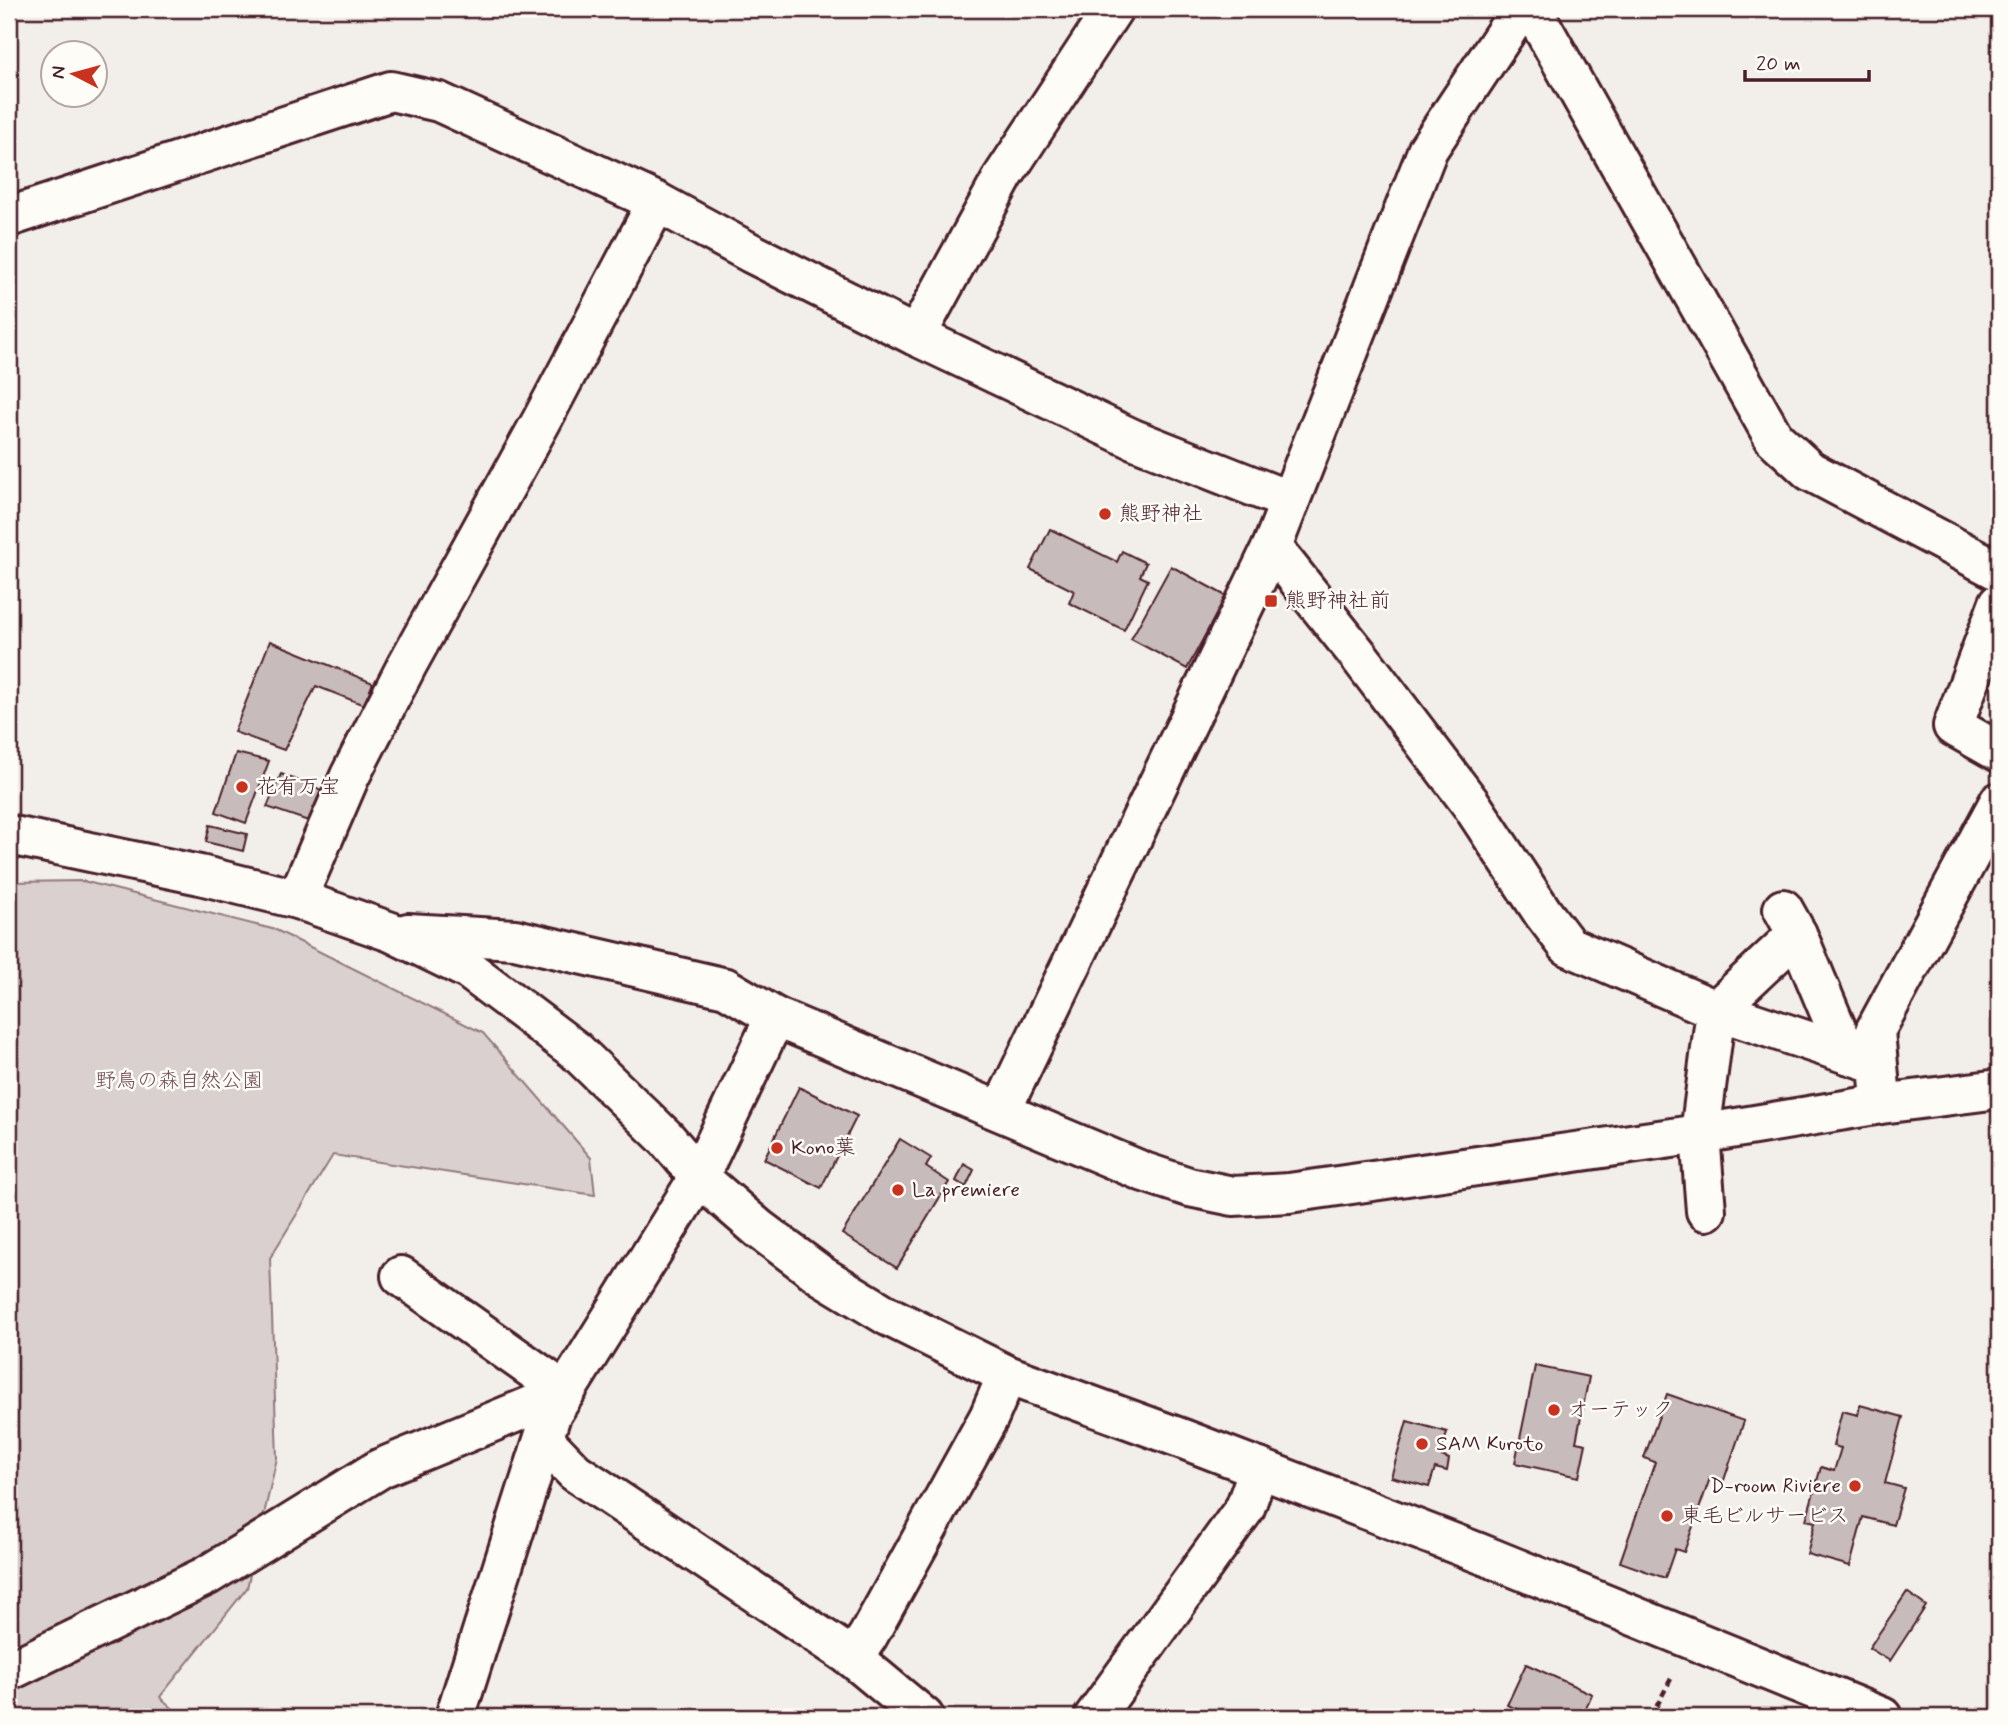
<svg xmlns="http://www.w3.org/2000/svg" width="2008" height="1726" font-family="Mynerve,'Klee One',sans-serif">
<style>
.green{fill:#d9d0cf;stroke:#92787d;stroke-width:2}
.building{fill:#c8bbbb;stroke:#4a1f2b;stroke-width:2}
.lines{fill:none;stroke-linecap:round;stroke-linejoin:round}
.minor-casing{stroke:#4a1f2b;stroke-width:44}
.path{stroke:#4a1f2b;stroke-width:4.5;stroke-dasharray:7 5;stroke-linecap:butt}
.minor{stroke:#fdfcf7;stroke-width:38}
.poi-dot{fill:#c8321e;stroke:#fdfcf7;stroke-width:2.5}
.labels{text-anchor:middle;dominant-baseline:central;stroke-width:5;stroke-linejoin:round;paint-order:stroke}
.poi-label{font-size:21px;fill:#4a1f2b;stroke:#fdfcf7;text-anchor:start}
.park-label{font-size:21px;fill:#6e4b54;stroke:#fdfcf7}
</style>
<rect width="100%" height="100%" fill="#f2efeb"/>
<filter id="ink" filterUnits="userSpaceOnUse"><feTurbulence type="fractalNoise" baseFrequency=".0143" numOctaves="2"/><feDisplacementMap in="SourceGraphic" scale="14" xChannelSelector="R" yChannelSelector="G"/><feConvolveMatrix kernelMatrix="1 2 1 2 8 2 1 2 1" color-interpolation-filters="sRGB"/></filter>
<g filter="url(#ink)">
<polygon class="green" points="83,881 276,930 483,1033 591,1158 595,1195 333,1155 270,1258 277,1458 247,1588 160,1697 182,1717 9,1717 9,882"/>
<g class="building">
<polygon points="1050,529 1117,562 1122,551 1146,563 1140,576 1148,580 1124,630 1069,603 1074,591 1030,569"/>
<polygon points="1171,566 1226,596 1187,669 1131,639"/>
<polygon points="270,641 373,683 364,705 316,686 284,750 234,732"/>
<polygon points="236,753 269,761 246,823 216,812"/>
<polygon points="281,774 332,794 320,825 267,807"/>
<polygon points="210,825 247,834 243,851 206,842"/>
<polygon points="799,1087 857,1116 821,1188 764,1159"/>
<polygon points="900,1139 931,1158 926,1167 949,1182 897,1268 842,1234"/>
<polygon points="964,1164 974,1170 966,1187 956,1181"/>
<polygon points="1535,1366 1589,1377 1576,1442 1586,1444 1579,1477 1515,1463"/>
<polygon points="1667,1394 1744,1421 1723,1483 1710,1478 1684,1552 1675,1549 1665,1578 1620,1562 1655,1462 1644,1458"/>
<polygon points="1860,1405 1903,1417 1885,1483 1904,1488 1893,1525 1863,1517 1850,1566 1807,1554 1815,1522 1806,1520 1821,1467 1834,1471 1841,1448 1833,1446 1842,1411 1858,1415"/>
<polygon points="1407,1421 1447,1432 1441,1456 1449,1459 1447,1471 1435,1468 1429,1487 1391,1477"/>
<polygon points="1907,1592 1926,1606 1890,1661 1869,1648"/>
<polygon points="1526,1664 1592,1694 1582,1717 1536,1717 1507,1705"/>
</g>
<g class="lines">
<defs>
<g id="minor">
<polyline points="1532,9 1774,438 1810,471 1999,571"/>
<polyline points="9,217 391,91 439,102 657,202 751,253 916,336 1133,439 1290,501"/>
<polyline points="916,336 1004,175 1113,9"/>
<polyline points="1272,547 1359,656 1471,804 1543,913 1568,946 1716,1010 1877,1064"/>
<polyline points="1999,603 1953,726 1999,752"/>
<polyline points="9,835 200,875 297,899 391,932 469,970 575,1050 666,1138 699,1177 759,1229 822,1276 888,1316 1007,1375 1183,1439 1479,1553 1882,1717"/>
<polyline points="297,899 350,776 407,665 542,420 657,202"/>
<polyline points="1783,909 1797,934 1847,1054"/>
<polyline points="408,933 515,939 726,988 775,1017"/>
<polyline points="1880,1088 1875,1031 1999,802"/>
<polyline points="1001,1111 1272,547 1428,149 1521,9"/>
<polyline points="1706,1211 1700,1134 1716,1010 1797,934"/>
<polyline points="401,1276 565,1392"/>
<polyline points="544,1440 575,1472 853,1658 924,1717"/>
<polyline points="853,1658 868,1636 989,1417 1007,1375"/>
<polyline points="9,1671 206,1576 381,1468 565,1392"/>
<polyline points="455,1717 551,1415 699,1177 775,1017 1144,1172 1189,1187 1233,1196 1289,1193 1700,1134 1881,1104 1999,1089"/>
<polyline points="1094,1717 1245,1508 1259,1468"/>
</g>
</defs>
<use href="#minor" class="minor-casing"/>
<polyline class="path" points="1651,1717 1673,1675"/>
<use href="#minor" class="minor"/>
</g>
</g>
<g class="poi-dot">
<circle cx="1105" cy="514" r="7"/>
<rect x="1264" y="594" width="14" height="14" rx="3.5"/>
<circle cx="242" cy="787" r="7"/>
<circle cx="777" cy="1148" r="7"/>
<circle cx="898" cy="1190" r="7"/>
<circle cx="1554" cy="1410" r="7"/>
<circle cx="1422" cy="1444" r="7"/>
<circle cx="1855" cy="1486" r="7"/>
<circle cx="1667" cy="1516" r="7"/>
</g>
<g class="labels">
<g class="poi-label">
<text x="1119" y="514">熊野神社</text>
<text x="1285" y="601">熊野神社前</text>
<text x="256" y="787">花有万宝</text>
<text x="791" y="1148">Kono葉</text>
<text x="912" y="1190">La premiere</text>
<text x="1568" y="1410">オーテック</text>
<text x="1436" y="1444">SAM Kuroto</text>
<text x="1841" y="1486" text-anchor="end">D-room Riviere</text>
<text x="1681" y="1516">東毛ビルサービス</text>
</g>
<g class="park-label">
<text x="179" y="1081">野鳥の森自然公園</text>
</g>
</g>
<rect width="2008" height="1726" fill="none" stroke="#fdfcf7" stroke-width="35"/>
<rect x="18" y="18" width="1973" height="1691" fill="none" stroke="#4a1f2b" stroke-width="2.5" filter="url(#ink)"/>
<g transform="translate(74 74) rotate(276)"><circle r="33" fill="#fdfcf7" stroke="#b5a4a5" stroke-width="2"/>
<path d="M0-5L12 26L0 18L-12 26Z" fill="#c8321e"/>
<text y="-10" font-size="19" font-weight="bold" text-anchor="middle" fill="#4a1f2b">N</text>
</g>
<path d="M1745 70v10h124v-10" fill="none" stroke="#4a1f2b" stroke-width="3.5"/>
<text x="1756" y="70" font-size="21" fill="#4a1f2b" stroke="#fdfcf7" stroke-width="5" paint-order="stroke">20 m</text>
</svg>
